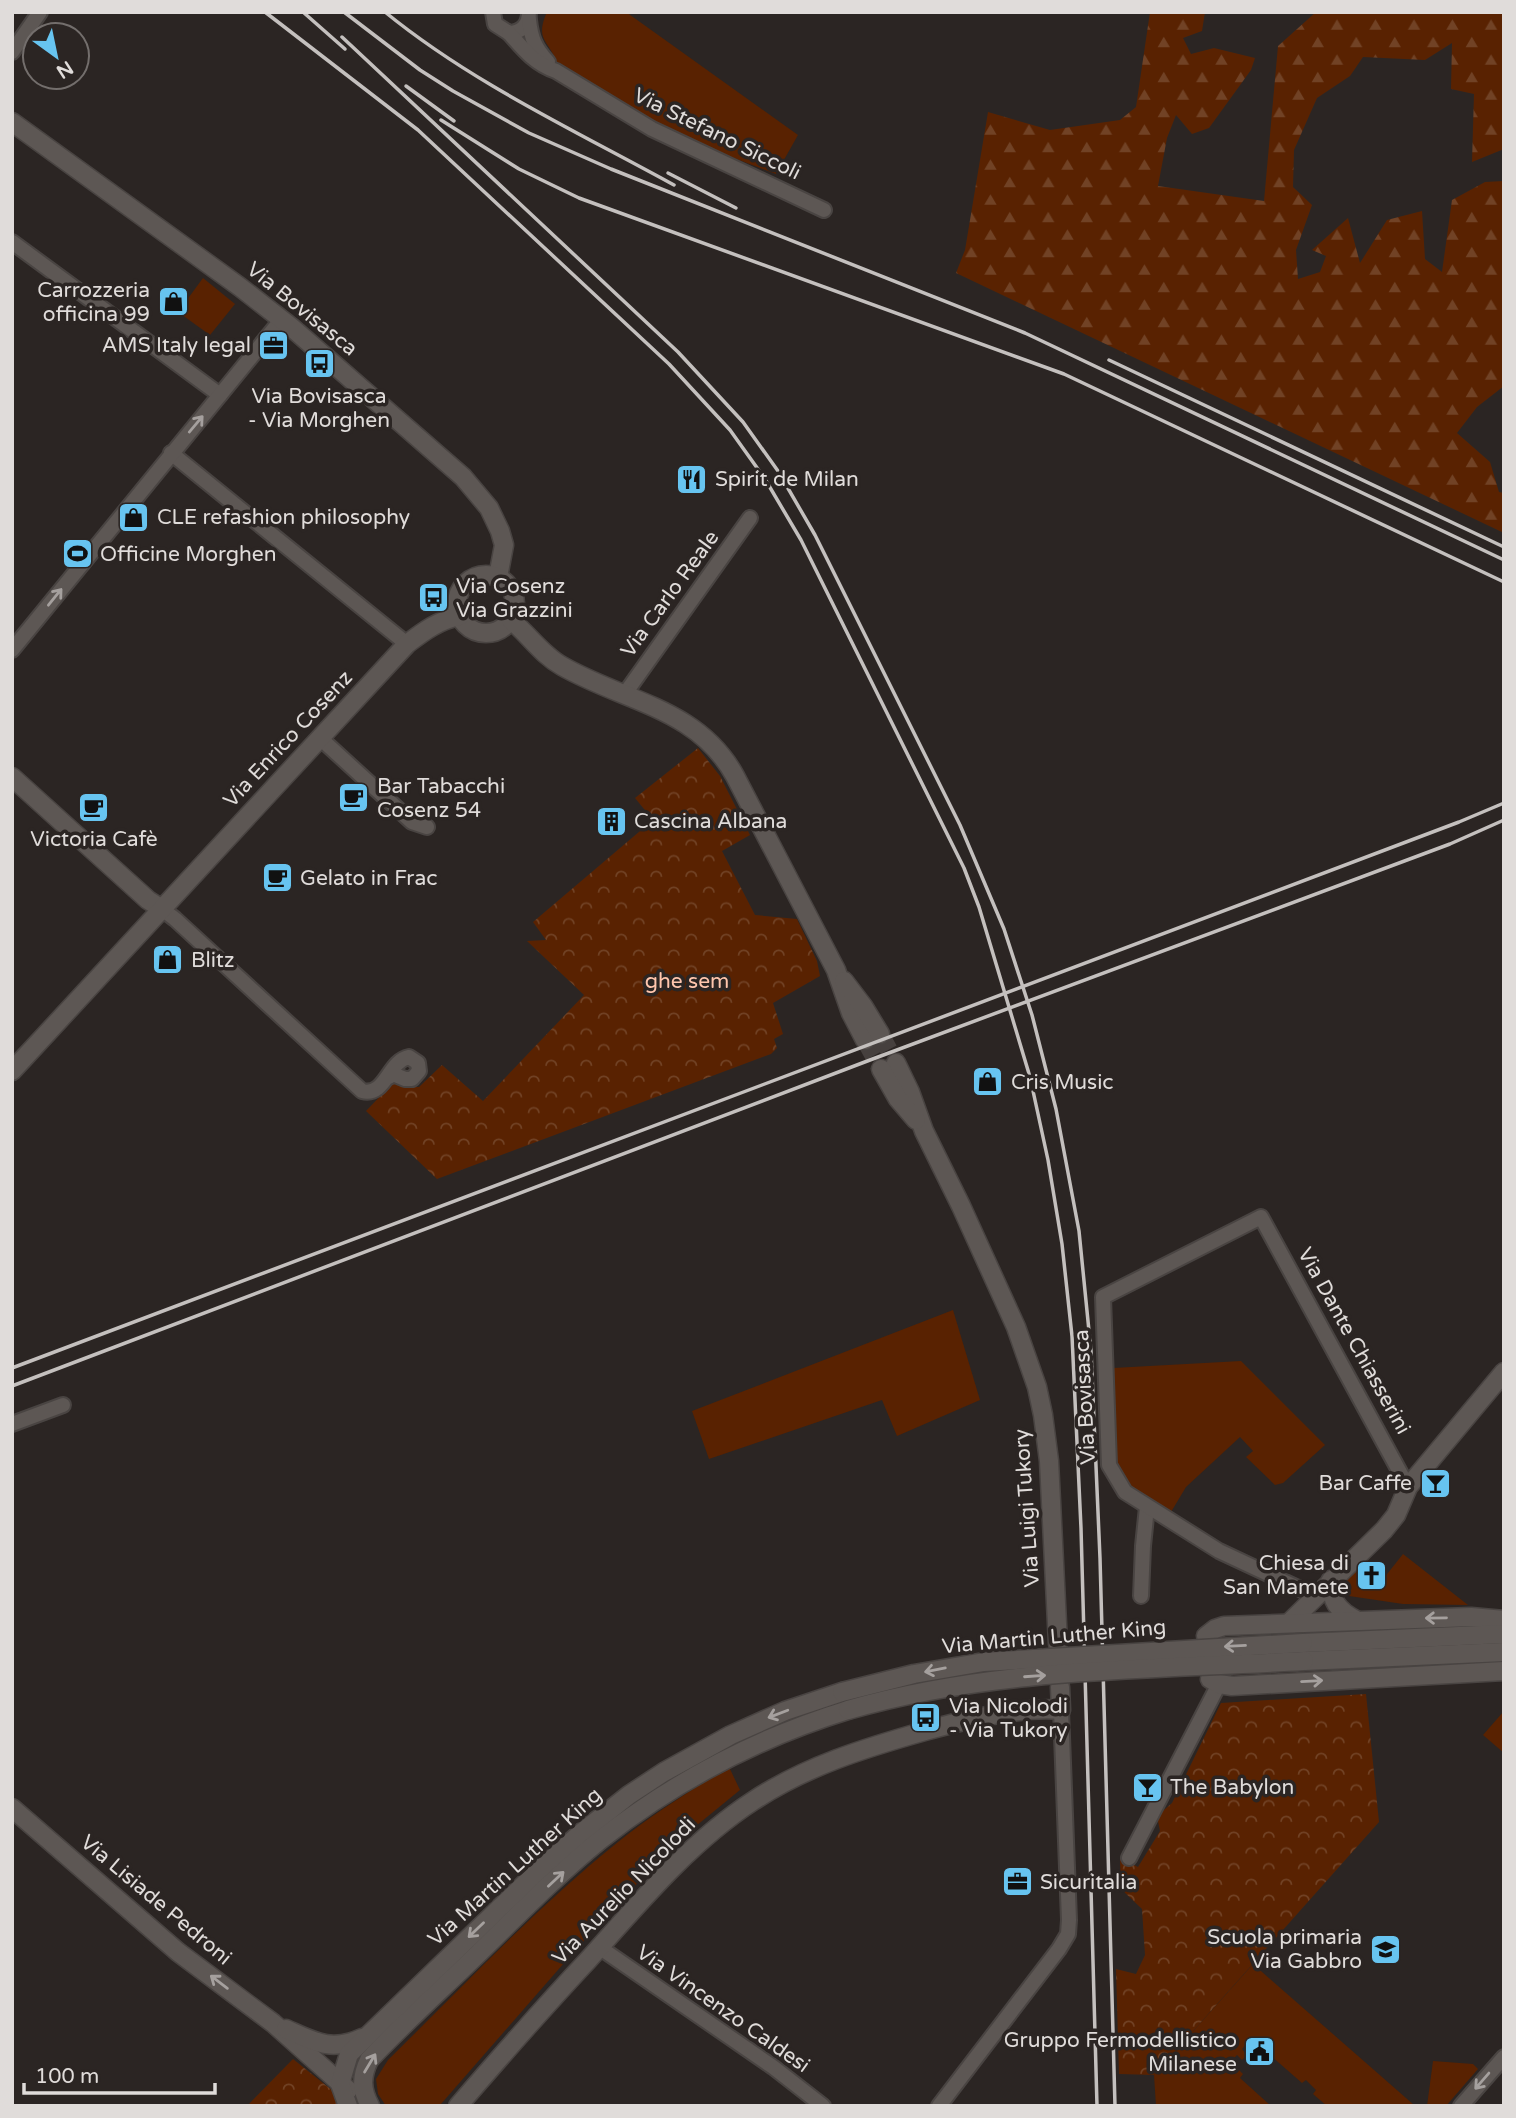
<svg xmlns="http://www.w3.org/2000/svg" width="1516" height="2118" font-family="'Varela Round',sans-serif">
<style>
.green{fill:#592201}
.forest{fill:url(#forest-firs)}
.park{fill:url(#park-crowns)}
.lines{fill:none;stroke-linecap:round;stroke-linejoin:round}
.tertiary-tunnel{stroke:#46403e;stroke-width:18;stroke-dasharray:18 9;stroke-linecap:butt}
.minor-casing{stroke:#494442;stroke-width:18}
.tertiary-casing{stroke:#494442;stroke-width:21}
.minor{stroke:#5d5754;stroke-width:14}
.tertiary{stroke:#5d5754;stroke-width:18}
.rail{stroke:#c4c0be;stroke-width:3.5}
.tertiary-bridge-casing{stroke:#494442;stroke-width:21;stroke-linecap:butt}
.tertiary-bridge{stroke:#5d5754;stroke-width:18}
.oneway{stroke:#a5a09e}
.labels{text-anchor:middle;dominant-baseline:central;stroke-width:7;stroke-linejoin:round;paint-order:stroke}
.street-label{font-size:21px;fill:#e0dcda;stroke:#2b2523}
.poi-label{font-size:21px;fill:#e0dcda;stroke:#2b2523;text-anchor:start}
.park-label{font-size:21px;fill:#ffc6ad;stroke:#2b2523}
</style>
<defs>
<pattern id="forest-firs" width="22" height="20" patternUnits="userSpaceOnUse" patternTransform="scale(1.75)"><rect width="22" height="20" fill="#592201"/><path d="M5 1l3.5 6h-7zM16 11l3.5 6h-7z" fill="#714225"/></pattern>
<pattern id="park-crowns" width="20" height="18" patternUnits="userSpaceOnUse" patternTransform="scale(1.75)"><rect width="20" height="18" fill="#592201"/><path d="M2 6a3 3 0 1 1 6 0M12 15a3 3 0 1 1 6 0" fill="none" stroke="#714225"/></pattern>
</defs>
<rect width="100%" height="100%" fill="#2b2523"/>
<g class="green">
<path d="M 547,12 L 626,12 L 798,135 L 776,174 L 726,155 L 638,115 L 557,64 C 550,40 534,41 547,12 Z"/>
<polygon points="203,278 235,304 210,335 178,312"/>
<polygon points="953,1310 980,1400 897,1436 882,1400 709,1459 692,1411"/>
<polygon points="1241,1361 1325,1445 1283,1483 1275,1485 1246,1457 1253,1451 1240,1437 1186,1487 1171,1512 1124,1485 1112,1466 1113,1368"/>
<polygon points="1403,1554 1468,1605 1403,1604 1349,1596 1346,1577 1363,1559 1370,1561 1357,1576 1366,1582 1365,1587 1370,1590 1376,1588"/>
<polygon points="1504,1711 1504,1753 1483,1735"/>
<path d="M 729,1767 L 740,1790 L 696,1826 L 658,1861 L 571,1955 L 441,2104 L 386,2106 L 378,2094 L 376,2079 L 388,2060 C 462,1987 537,1907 618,1842 C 653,1814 691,1790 729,1767 Z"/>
<polygon points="1253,1964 1414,2105 1422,2106 1327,2106 1313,2094 1316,2090 1306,2080 1302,2083 1270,2055 1262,2062 1260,2060 1270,2048 1265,2043 1262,2047 1252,2038 1242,2049 1247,2055 1242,2060 1237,2055 1227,2066 1235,2073 1238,2069 1243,2074 1240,2078 1271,2106 1156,2106 1154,2075"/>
<polygon points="1433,2061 1473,2064 1478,2069 1446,2106 1427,2106"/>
</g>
<polygon class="forest" points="1150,12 1205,12 1202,31 1183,38 1191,54 1214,48 1255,58 1251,70 1209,128 1192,134 1176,115 1167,138 1158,186 1264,201 1278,46 1316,12 1504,12 1504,149 1472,162 1474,94 1451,89 1452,43 1425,60 1363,57 1350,76 1317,98 1294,150 1293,187 1312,205 1296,250 1298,279 1320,272 1326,256 1312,250 1348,218 1360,263 1387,220 1422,211 1425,259 1442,272 1452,200 1485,182 1504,181 1504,386 1477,407 1457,433 1490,462 1499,492 1504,493 1504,533 956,273 965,250 988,112 1050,130 1120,120 1136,107"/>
<g class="park">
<polygon points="698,748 720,776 750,835 722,851 755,915 797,919 817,961 820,976 773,1003 783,1034 774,1039 777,1048 771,1054 437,1179 366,1111 393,1083 397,1082 407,1087 419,1087 442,1065 483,1101 584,995 527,941 546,940 533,922 653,820 635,798"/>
<polygon points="1366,1694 1379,1822 1154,2075 1119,2074 1116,1969 1136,1974 1145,1955 1142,1909 1121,1889 1120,1858 1138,1867 1160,1831 1157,1816 1172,1803 1221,1703"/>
<polygon points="293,2059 333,2091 338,2106 247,2106"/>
</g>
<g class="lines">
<g class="tertiary-tunnel">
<polyline points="880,1034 896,1063"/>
<polyline points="865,1040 881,1069"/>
</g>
<defs>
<g id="minor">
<path d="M 493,12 L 495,24 L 509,33 C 522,32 529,25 529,12"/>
<path d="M 529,20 C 531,38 535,48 548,62"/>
<path d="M 509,33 C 523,49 535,64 556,71 L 652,129 L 824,210"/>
<polyline points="12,52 40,12"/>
<polyline points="12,242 220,395"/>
<polyline points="171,453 407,644"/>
<polyline points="12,650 282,319"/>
<polyline points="624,695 750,518"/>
<polyline points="320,738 412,822 427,827"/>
<path d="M 162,909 L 175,919 L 362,1091 C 386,1097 388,1061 409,1057 L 418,1063 L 419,1071 L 412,1079 L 405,1079 L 393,1074 L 389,1077"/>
<polyline points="12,1424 63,1405"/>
<polyline points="1141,1596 1143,1546 1147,1507"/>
<polyline points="1315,1596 1219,1551 1125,1492 1109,1465 1103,1297 1261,1217 1408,1487"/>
<polyline points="1129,1858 1219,1684"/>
<polyline points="599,1947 773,2067 823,2106"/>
<polyline points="939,2106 1059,1949 1068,1934 1069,1920 1061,1710"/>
<polyline points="1461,2106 1504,2057"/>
</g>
<g id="tertiary">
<polyline points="12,122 240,287 290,326 463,477 489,508 500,531 504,545 498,577"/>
<circle cx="486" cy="604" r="29"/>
<path d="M 511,620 C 529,635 542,655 562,666 C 625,702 698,708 735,776 L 836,970 L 851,1013 L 865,1040"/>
<polyline points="12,777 148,900 162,909"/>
<polyline points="844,981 863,1006 880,1034"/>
<polyline points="896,1063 910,1092 924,1131 961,1206 1016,1327 1037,1387 1043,1415 1049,1461 1058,1644"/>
<polyline points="881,1069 898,1099 916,1120"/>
<path d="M 12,1071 L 407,644 C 424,631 439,620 460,616"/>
<path d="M 1331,1580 C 1331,1601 1337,1610 1356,1620"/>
<polyline points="1290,1622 1384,1530 1396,1515 1408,1487 1504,1372"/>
<polyline points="1206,1636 1215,1629 1224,1626 1471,1617 1504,1620"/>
<polyline points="1303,1643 1504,1634"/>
<polyline points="1304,1661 1504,1652"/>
<polyline points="1210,1679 1219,1684 1232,1686 1504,1671"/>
<polyline points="12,1808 178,1952 273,2023 348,2090"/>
<path d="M 286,2029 C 315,2042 331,2052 362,2038"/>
<polyline points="348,2106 340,2084 349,2054 539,1870 581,1833 629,1795 664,1772 731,1735 785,1711 842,1692"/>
<path d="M 370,2106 C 361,2089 361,2077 369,2060 C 405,2022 443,1988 480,1952 C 519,1914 558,1874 600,1840 C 675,1781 757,1738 848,1710"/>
<path d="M 458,2106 C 501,2056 544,2007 589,1959 C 639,1903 690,1842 753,1801 C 806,1766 865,1748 925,1731 C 964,1720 1021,1706 1061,1710 L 1060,1687"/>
</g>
</defs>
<use href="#minor" class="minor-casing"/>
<use href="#tertiary" class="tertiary-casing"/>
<use href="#minor" class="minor"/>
<use href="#tertiary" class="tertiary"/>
<g class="rail">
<polyline points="265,12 418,130 669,364 730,430 765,479 801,540 964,868 979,907 1030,1077 1048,1160 1062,1244 1072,1336 1081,1528 1097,2106"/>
<polyline points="303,12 345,49"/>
<polyline points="344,12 420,70 453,91 529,133 611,169 1025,333 1504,560"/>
<path d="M 385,12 C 472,83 576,131 674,185"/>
<polyline points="342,37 678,352 743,422 778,471 815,535 960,825 1004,929 1032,1015 1056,1109 1079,1231 1091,1351 1100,1558 1115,2106"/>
<polyline points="406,86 454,121"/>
<polyline points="441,120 519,169 579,198 1064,374 1504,582"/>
<polyline points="668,173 736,208"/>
<polyline points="1109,360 1504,547"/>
<polyline points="12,1368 1459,822 1504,803"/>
<polyline points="12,1386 870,1060 1450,844 1504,820"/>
</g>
<defs>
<g id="tertiary-bridge">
<polyline points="842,1692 914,1674 984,1662 1303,1643"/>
<path d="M 848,1710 C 996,1667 1151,1670 1304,1661"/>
</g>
</defs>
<use href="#tertiary-bridge" class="tertiary-bridge-casing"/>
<use href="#tertiary-bridge" class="tertiary-bridge"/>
</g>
<defs><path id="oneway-shaft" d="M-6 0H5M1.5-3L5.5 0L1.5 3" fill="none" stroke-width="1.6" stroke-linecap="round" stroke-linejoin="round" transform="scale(1.75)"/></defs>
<g class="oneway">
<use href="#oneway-shaft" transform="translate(196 424) rotate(-50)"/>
<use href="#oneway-shaft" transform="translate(55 597) rotate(-51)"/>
<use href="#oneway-shaft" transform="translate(1436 1618) rotate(179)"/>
<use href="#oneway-shaft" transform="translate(1235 1646) rotate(177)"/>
<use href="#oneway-shaft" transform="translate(935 1670) rotate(169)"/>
<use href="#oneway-shaft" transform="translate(1035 1676) rotate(-4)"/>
<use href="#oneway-shaft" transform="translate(1312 1681) rotate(-3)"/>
<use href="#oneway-shaft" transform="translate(778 1714) rotate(159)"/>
<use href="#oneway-shaft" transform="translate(556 1879) rotate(-43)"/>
<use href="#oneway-shaft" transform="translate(476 1930) rotate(136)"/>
<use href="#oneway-shaft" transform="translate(219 1982) rotate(-143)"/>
<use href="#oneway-shaft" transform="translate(370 2063) rotate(-59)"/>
<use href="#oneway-shaft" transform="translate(1482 2081) rotate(131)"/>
</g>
<defs>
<symbol id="shop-square" viewBox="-11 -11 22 22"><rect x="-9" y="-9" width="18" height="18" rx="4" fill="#67c4f0" stroke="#2b2523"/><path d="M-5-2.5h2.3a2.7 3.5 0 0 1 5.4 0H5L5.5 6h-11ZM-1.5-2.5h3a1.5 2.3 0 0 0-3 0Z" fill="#111"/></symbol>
<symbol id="office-square" viewBox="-11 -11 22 22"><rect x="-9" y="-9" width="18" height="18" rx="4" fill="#67c4f0" stroke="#2b2523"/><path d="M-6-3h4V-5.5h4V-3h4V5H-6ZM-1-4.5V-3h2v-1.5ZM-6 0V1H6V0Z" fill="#111"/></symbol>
<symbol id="bus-square" viewBox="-11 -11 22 22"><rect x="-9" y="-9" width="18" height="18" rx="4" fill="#67c4f0" stroke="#2b2523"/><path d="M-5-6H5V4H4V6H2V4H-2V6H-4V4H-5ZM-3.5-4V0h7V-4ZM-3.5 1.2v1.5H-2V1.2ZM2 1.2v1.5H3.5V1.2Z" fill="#111"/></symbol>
<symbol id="restaurant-square" viewBox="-11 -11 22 22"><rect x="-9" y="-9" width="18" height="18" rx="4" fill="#67c4f0" stroke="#2b2523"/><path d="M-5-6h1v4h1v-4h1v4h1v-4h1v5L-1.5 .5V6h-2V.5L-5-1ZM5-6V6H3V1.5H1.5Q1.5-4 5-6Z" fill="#111"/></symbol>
<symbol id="stadium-square" viewBox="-11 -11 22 22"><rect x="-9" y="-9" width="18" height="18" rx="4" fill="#67c4f0" stroke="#2b2523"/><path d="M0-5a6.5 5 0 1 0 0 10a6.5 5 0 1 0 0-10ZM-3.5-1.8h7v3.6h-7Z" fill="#111"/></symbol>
<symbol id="cafe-square" viewBox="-11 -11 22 22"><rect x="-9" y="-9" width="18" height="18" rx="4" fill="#67c4f0" stroke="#2b2523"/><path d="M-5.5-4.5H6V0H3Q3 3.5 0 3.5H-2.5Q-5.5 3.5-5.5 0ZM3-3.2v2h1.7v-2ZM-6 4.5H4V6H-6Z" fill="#111"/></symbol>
<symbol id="building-square" viewBox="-11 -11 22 22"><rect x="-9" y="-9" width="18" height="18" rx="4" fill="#67c4f0" stroke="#2b2523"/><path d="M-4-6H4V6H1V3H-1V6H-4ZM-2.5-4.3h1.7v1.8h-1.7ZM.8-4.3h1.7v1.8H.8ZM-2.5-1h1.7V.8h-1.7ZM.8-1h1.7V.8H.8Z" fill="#111"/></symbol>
<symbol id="bar-square" viewBox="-11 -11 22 22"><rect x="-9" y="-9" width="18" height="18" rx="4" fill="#67c4f0" stroke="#2b2523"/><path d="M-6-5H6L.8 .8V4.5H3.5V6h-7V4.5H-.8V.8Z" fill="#111"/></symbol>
<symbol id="church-square" viewBox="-11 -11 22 22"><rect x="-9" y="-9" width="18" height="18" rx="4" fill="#67c4f0" stroke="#2b2523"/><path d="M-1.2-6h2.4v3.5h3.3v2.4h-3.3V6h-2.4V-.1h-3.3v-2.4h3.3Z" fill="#111"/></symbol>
<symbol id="school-square" viewBox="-11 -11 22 22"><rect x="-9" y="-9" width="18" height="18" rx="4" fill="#67c4f0" stroke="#2b2523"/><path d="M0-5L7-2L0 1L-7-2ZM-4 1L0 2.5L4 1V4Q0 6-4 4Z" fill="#111"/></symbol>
<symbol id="civic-square" viewBox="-11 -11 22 22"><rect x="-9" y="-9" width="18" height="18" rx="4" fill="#67c4f0" stroke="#2b2523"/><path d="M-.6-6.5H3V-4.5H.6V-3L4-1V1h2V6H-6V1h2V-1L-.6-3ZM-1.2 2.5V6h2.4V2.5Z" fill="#111"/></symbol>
</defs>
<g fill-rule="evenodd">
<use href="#shop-square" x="156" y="284" width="35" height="35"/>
<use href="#office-square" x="256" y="328" width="35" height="35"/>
<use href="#bus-square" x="302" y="346" width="35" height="35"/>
<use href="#restaurant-square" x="674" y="462" width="35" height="35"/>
<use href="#shop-square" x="116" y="500" width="35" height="35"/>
<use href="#stadium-square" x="60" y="536" width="35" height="35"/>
<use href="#bus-square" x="416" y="580" width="35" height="35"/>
<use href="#cafe-square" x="336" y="780" width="35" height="35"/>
<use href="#cafe-square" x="76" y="790" width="35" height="35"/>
<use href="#building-square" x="594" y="804" width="35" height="35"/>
<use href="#cafe-square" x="260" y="860" width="35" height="35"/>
<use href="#shop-square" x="150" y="942" width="35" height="35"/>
<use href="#shop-square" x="970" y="1064" width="35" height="35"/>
<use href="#bar-square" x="1418" y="1466" width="35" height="35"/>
<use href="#church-square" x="1354" y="1558" width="35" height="35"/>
<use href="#bus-square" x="908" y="1700" width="35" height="35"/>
<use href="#bar-square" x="1130" y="1770" width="35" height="35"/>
<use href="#office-square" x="1000" y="1864" width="35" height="35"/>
<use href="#school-square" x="1368" y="1932" width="35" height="35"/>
<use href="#civic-square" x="1242" y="2034" width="35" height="35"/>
</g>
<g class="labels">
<g class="street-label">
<text transform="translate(717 134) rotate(26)">Via Stefano Siccoli</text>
<text transform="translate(302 309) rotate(39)">Via Bovisasca</text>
<text transform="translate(670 594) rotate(-54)">Via Carlo Reale</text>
<text transform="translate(288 739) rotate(-47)">Via Enrico Cosenz</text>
<text transform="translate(1354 1341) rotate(61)">Via Dante Chiasserini</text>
<text transform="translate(1085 1397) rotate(-93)">Via Bovisasca</text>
<text transform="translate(1027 1508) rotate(-94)">Via Luigi Tukory</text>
<text transform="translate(1054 1637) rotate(-5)">Via Martin Luther King</text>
<text transform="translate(515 1867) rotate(-42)">Via Martin Luther King</text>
<text transform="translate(624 1891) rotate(-46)">Via Aurelio Nicolodi</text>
<text transform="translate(156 1900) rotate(40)">Via Lisiade Pedroni</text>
<text transform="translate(723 2009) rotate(35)">Via Vincenzo Caldesi</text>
</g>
<g class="poi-label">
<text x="150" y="290" text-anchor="end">Carrozzeria<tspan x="150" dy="24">officina 99</tspan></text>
<text x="251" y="345" text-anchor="end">AMS Italy legal</text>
<text x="319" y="396" text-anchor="middle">Via Bovisasca<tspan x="319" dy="24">- Via Morghen</tspan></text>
<text x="715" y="479">Spirit de Milan</text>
<text x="157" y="517">CLE refashion philosophy</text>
<text x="100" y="554">Officine Morghen</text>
<text x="456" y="586">Via Cosenz<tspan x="456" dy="24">Via Grazzini</tspan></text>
<text x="377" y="786">Bar Tabacchi<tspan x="377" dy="24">Cosenz 54</tspan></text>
<text x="634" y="821">Cascina Albana</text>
<text x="94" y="839" text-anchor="middle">Victoria Cafè</text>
<text x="300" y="878">Gelato in Frac</text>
<text x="191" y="960">Blitz</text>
<text x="1011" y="1082">Cris Music</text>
<text x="1412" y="1483" text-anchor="end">Bar Caffe</text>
<text x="1349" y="1563" text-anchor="end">Chiesa di<tspan x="1349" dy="24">San Mamete</tspan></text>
<text x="949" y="1706">Via Nicolodi<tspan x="949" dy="24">- Via Tukory</tspan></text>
<text x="1170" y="1787">The Babylon</text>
<text x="1040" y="1882">Sicuritalia</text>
<text x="1362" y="1937" text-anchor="end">Scuola primaria<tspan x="1362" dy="24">Via Gabbro</tspan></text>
<text x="1237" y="2040" text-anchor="end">Gruppo Fermodellistico<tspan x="1237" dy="24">Milanese</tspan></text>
</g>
<g class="park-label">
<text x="687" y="981">ghe sem</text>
</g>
</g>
<rect width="1516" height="2118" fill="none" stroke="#e0dcda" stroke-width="28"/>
<g transform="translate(56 56) rotate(147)"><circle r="33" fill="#2b2523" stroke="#736e6c" stroke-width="2"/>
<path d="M0-5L12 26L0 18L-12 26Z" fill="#67c4f0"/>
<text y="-10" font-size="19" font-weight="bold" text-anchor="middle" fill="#e0dcda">N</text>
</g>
<path d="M24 2083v10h191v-10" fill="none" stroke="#e0dcda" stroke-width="3.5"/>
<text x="35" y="2083" font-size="21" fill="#e0dcda" stroke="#2b2523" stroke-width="5" paint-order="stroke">100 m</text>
</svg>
